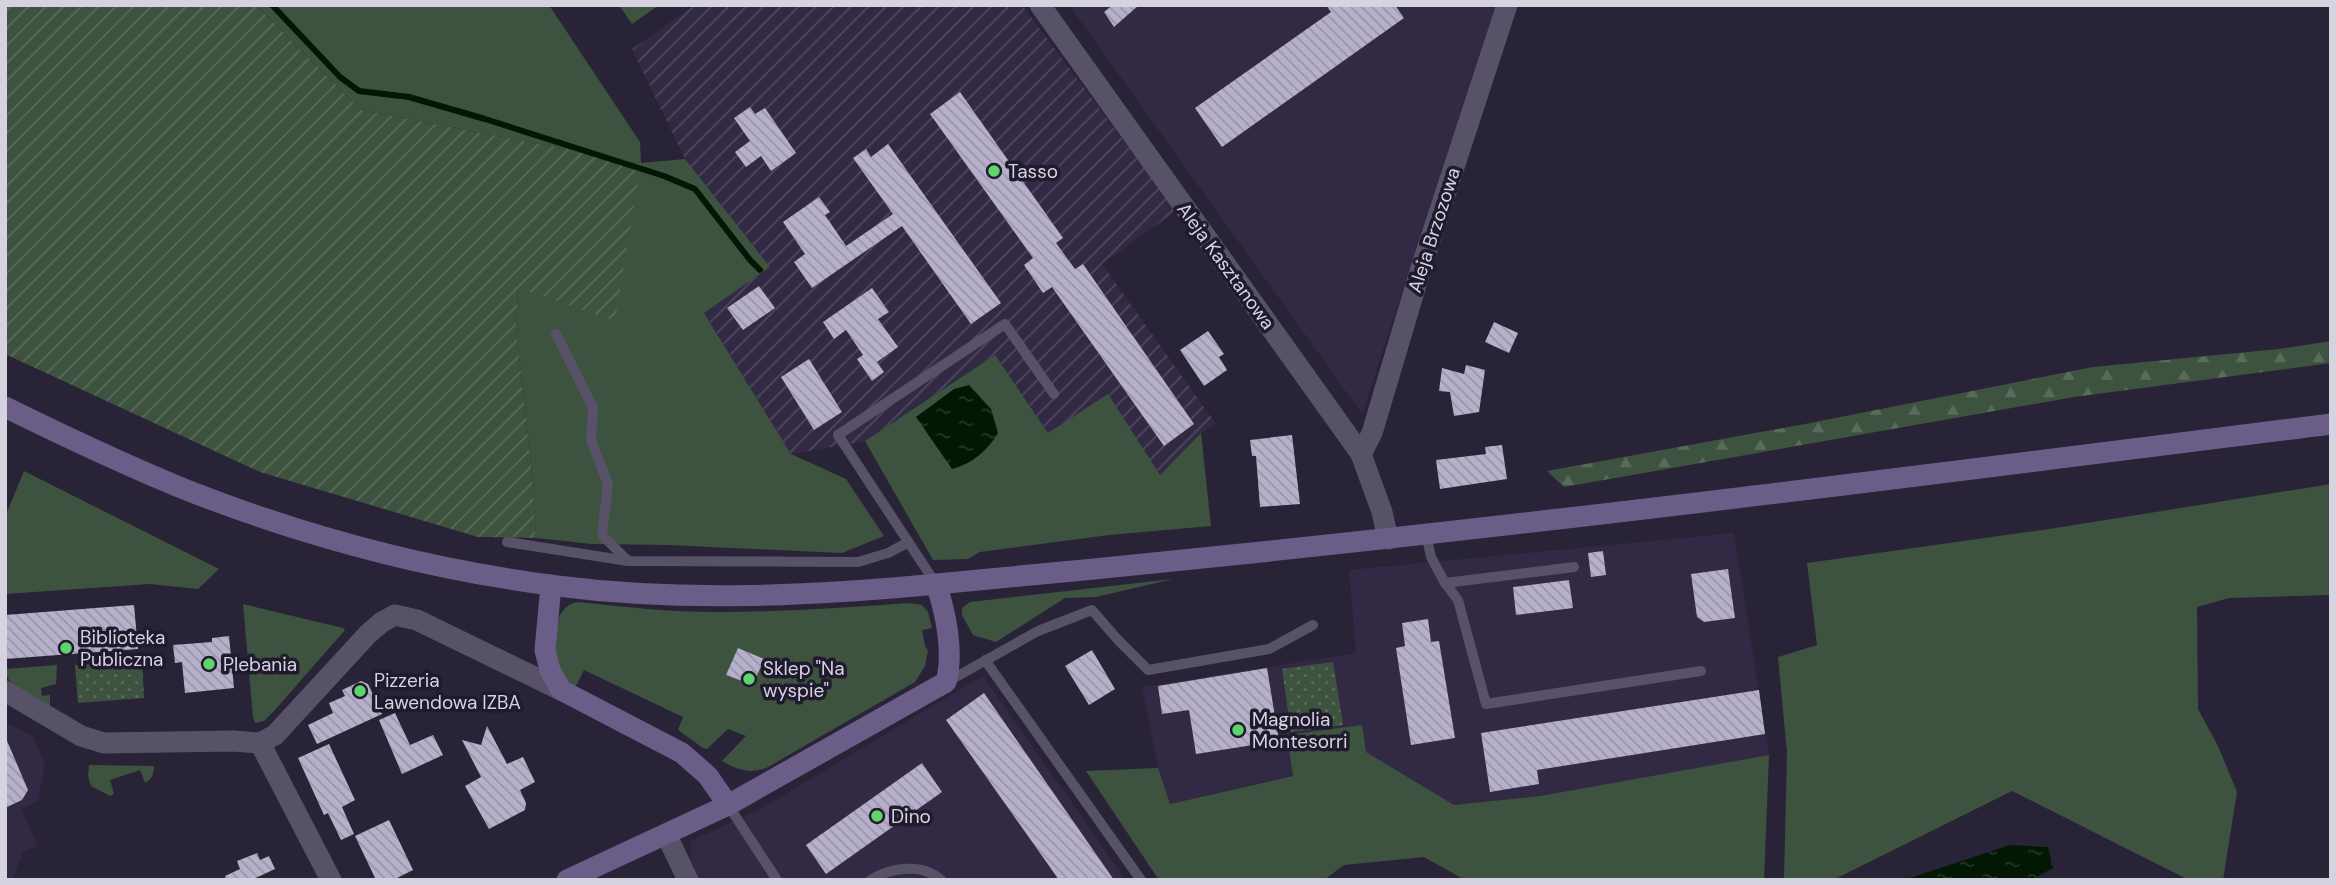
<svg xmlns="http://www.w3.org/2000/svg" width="2336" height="885" font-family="'DM Sans',sans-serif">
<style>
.built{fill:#322a44}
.industrial{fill:url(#industrial-furrows)}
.grass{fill:#3e533f}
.forest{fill:url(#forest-firs)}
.park{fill:url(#park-dots)}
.garden{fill:url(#garden-furrows)}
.water{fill:url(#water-ripples)}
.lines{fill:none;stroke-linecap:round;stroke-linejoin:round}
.stream{stroke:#021704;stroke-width:6}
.building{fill:url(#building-back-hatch)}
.lane{stroke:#585269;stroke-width:10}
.street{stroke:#585269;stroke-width:21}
.secondary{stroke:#6a5d88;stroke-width:21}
.poi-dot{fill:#5ed56c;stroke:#1f1a2d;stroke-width:2.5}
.labels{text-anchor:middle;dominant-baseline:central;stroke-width:7;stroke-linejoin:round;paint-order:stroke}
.poi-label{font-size:19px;fill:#d6d3e0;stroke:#1f1a2d;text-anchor:start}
.street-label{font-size:19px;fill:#d6d3e0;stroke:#1f1a2d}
</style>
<defs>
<pattern id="industrial-furrows" width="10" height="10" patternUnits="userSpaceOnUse" patternTransform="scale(1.75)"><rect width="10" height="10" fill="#322a44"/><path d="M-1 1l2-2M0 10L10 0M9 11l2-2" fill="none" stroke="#4f485f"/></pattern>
<pattern id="forest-firs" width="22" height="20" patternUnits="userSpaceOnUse" patternTransform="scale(1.75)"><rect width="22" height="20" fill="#3e533f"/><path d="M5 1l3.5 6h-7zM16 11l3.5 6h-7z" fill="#596b5a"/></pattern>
<pattern id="park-dots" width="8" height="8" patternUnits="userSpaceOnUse" patternTransform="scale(1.75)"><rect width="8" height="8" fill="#3e533f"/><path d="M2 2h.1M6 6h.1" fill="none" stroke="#596b5a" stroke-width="1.8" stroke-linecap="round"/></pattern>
<pattern id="garden-furrows" width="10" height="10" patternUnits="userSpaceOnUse" patternTransform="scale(1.75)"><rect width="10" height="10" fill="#3e533f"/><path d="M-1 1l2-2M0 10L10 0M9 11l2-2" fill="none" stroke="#596b5a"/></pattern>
<pattern id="water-ripples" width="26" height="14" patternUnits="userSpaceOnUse" patternTransform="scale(1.75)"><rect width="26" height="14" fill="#021704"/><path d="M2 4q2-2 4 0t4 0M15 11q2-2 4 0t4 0" fill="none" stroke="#263828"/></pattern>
<pattern id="building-back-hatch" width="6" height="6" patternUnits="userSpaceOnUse" patternTransform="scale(1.75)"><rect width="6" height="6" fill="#b7b0ca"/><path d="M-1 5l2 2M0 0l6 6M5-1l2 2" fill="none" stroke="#9994a8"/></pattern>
</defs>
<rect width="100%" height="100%" fill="#292337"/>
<g class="built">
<polygon points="1069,5 1496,5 1362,414"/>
<polygon points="1734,533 1769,755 1540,796 1454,805 1365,752 1362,725 1294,775 1169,804 1158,768 1142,687 1356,653 1349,570"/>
<polygon points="983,676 1126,880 699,880 691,860 691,841 762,808"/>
<polygon points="5,722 33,736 45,764 38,800 22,809 37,846 23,852 12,880 5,880"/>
</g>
<polygon class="industrial" points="695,5 1022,5 1176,211 1102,264 1216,424 1201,433 1160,475 1048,433 995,355 865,441 791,454 704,312 770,267 685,159 632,49"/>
<g class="grass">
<polygon points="256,5 549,5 640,142 641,163 685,159 770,267 704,313 791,454 846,479 884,536 842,553 669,545 592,544 536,538 532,474 516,327 518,288 641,163 361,110"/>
<polygon points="619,5 659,5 632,24"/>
<polygon points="995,355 1048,433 1108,394 1160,475 1201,433 1211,526 1109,535 980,552 968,559 933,560 865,441"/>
<polygon points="24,471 219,569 198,589 150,584 5,594 5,517"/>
<polygon points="2331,484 2331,595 2229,598 2197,607 2198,709 2218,746 2237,792 2223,880 2189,880 2012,791 1833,880 1784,880 1787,753 1778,657 1817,645 1807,563 2049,529"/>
<polygon points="1173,579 1096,597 1065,598 996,642 973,635 962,615 962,608 970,602"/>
<path d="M 578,602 C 624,607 670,612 716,612 C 781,612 845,608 908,603 L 922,605 L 928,612 L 932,628 L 922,630 L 925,646 L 928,650 L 925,666 L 915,682 L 768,767 C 749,775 739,770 722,761 L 746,736 L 728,729 L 707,749 L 703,748 L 678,730 L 683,717 L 584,670 L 575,688 C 570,685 566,683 562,678 C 551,659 549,605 578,602 Z"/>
<polygon points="243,604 343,628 345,630 274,711 264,721 255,723 253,717"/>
<path d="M 57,665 L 56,684 L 41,688 L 42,696 L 50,695 L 50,708 C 35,698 7,689 5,669 Z"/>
<polygon points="1362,725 1366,752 1454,805 1540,796 1769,755 1764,880 1465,880 1424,857 1344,865 1324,880 1159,880 1086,771 1158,768 1170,804 1293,776 1287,735"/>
<path d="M 89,765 L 154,766 C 154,774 152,779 145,783 L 140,770 L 110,780 L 114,794 L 110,796 L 91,786 L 88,776 Z"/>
</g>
<polygon class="forest" points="2331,341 2331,363 2074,397 1564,487 1547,471 1805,424 2093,367 2279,349"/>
<g class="park">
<polygon points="142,660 144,698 78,703 75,665"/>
<polygon points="1333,662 1343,725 1291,732 1282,669"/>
</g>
<polygon class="garden" points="5,5 256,5 361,110 641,163 615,321 518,288 516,327 532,474 536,538 478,537 260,472 5,354"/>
<g class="water">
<path d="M 969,385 L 991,409 L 998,433 C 988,450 972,464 952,469 L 916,417 L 954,389 Z"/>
<polygon points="2010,845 2048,847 2053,868 2031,880 1904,880"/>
</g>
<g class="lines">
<polyline class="stream" points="272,5 340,77 359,91 409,97 485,119 664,176 695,189 750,260 760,270"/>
</g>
<g class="building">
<polygon points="1113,5 1139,5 1114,27 1104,12"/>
<polygon points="1326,5 1395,5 1404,18 1222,147 1195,108 1331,12"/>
<polygon points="960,92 1063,238 1056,243 1075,269 1083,264 1194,424 1164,446 1052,287 1043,293 1024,265 1033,258 930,114"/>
<polygon points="750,107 755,114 765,108 796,153 771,171 761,156 746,167 735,152 750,141 734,118"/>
<polygon points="888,144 1001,303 971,324 902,226 812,288 794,262 805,254 783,222 819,197 830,212 825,215 846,246 893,214 853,158 866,149 871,157"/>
<polygon points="759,286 775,308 743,330 727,308"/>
<polygon points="872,288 889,312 878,319 898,347 877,362 884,372 872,381 857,359 863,355 846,330 834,339 823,322"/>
<polygon points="1494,322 1518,333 1509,353 1485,342"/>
<polygon points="1208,331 1224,354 1219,357 1227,370 1204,386 1180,350"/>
<polygon points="809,359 842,412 814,430 781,377"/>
<polygon points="1466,365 1485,370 1479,412 1454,416 1450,392 1439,391 1442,368 1464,374"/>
<polygon points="1292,435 1300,504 1260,507 1256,456 1252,456 1250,440"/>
<polygon points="1502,445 1507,479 1440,489 1436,460 1486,454 1485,447"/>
<polygon points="1603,551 1606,575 1591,577 1588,553"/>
<polygon points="1728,569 1735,618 1704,622 1697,617 1691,574"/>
<polygon points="1569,580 1573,608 1516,615 1513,587"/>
<polygon points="134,605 138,649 5,659 5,615"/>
<polygon points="1428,619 1431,642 1439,641 1455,738 1411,745 1396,648 1405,646 1402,623"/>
<polygon points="229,636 234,688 185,693 182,662 175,663 173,645 212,642 212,638"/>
<polygon points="738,648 764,659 753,685 726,675"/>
<polygon points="1092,650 1115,689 1089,705 1065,666"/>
<polygon points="1267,668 1279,741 1196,754 1189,710 1162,714 1158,686"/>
<polygon points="361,681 368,684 382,714 317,744 308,725 333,713 329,703 345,696 342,690"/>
<polygon points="1759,690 1765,734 1537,770 1539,784 1490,792 1481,733"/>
<polygon points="984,693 1114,880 1059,880 946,720"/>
<polygon points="395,713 410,745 433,735 443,755 402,774 379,720"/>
<polygon points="487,726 507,764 523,757 535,782 520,790 526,803 525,810 489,829 465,786 481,777 462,740 481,745"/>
<polygon points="5,736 28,790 22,800 5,808"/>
<polygon points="329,744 355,800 342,807 354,834 341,840 328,813 324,815 298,758"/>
<polygon points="922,763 942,792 826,874 806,845"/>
<polygon points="389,820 413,870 393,880 376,880 355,836"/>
<polygon points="257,853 260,860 269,856 275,869 251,880 226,880 225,876 240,869 237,861"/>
</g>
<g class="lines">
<g class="lane">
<polyline points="556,334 593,408 591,440 608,484 602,535 628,561 858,562 888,553 907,543"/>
<polyline points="1426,534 1431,557 1445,583 1458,600 1486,704 1701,671"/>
<polyline points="507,542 628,561"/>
<polyline points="1445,583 1574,567"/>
<polyline points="936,584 838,435 1005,324 1054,394"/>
<polyline points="985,660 1141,880"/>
<polyline points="947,682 1038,631 1092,610 1118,640 1148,670 1269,649 1313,625"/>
<polyline points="728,805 777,880"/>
<path d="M 871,880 C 891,867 923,863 941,880"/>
</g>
<g class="street">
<polyline points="1040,5 1361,454 1382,512 1388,539"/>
<polyline points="1361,454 1372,433 1421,268 1507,5"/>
<polyline points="5,691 81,736 104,743 232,741 260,743 275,735 368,634 382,622 395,615 417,620 561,690"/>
<polyline points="260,743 331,880"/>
<polyline points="666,834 688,880"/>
</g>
<g class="secondary">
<path d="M 5,407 C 66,437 127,466 189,491 C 307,537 432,570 557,586 C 684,602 810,596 937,584 C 1035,575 1134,565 1232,555 C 1599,517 1965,470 2331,424"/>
<polyline points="551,585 545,650 550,670 561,690 682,753 708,776 728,805"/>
<path d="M 567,880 L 728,805 L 946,682 C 954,653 946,613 936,584"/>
</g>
</g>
<g class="poi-dot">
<circle cx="994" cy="171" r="7"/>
<circle cx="66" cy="648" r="7"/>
<circle cx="209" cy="664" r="7"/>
<circle cx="749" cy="679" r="7"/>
<circle cx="360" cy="691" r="7"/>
<circle cx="1238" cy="730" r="7"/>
<circle cx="877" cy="816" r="7"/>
</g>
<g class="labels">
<g class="poi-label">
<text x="1008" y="171">Tasso</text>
<text x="80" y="637">Biblioteka<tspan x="80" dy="22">Publiczna</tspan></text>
<text x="223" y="664">Plebania</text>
<text x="763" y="668">Sklep "Na<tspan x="763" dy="22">wyspie"</tspan></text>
<text x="374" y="680">Pizzeria<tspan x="374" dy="22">Lawendowa IZBA</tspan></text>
<text x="1252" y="719">Magnolia<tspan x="1252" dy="22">Montesorri</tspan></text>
<text x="891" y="816">Dino</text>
</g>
<g class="street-label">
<text transform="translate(1434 230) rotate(-72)">Aleja Brzozowa</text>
<text transform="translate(1226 266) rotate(54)">Aleja Kasztanowa</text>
</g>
</g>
<rect width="2336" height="885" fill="none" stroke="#d6d3e0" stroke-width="14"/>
</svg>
